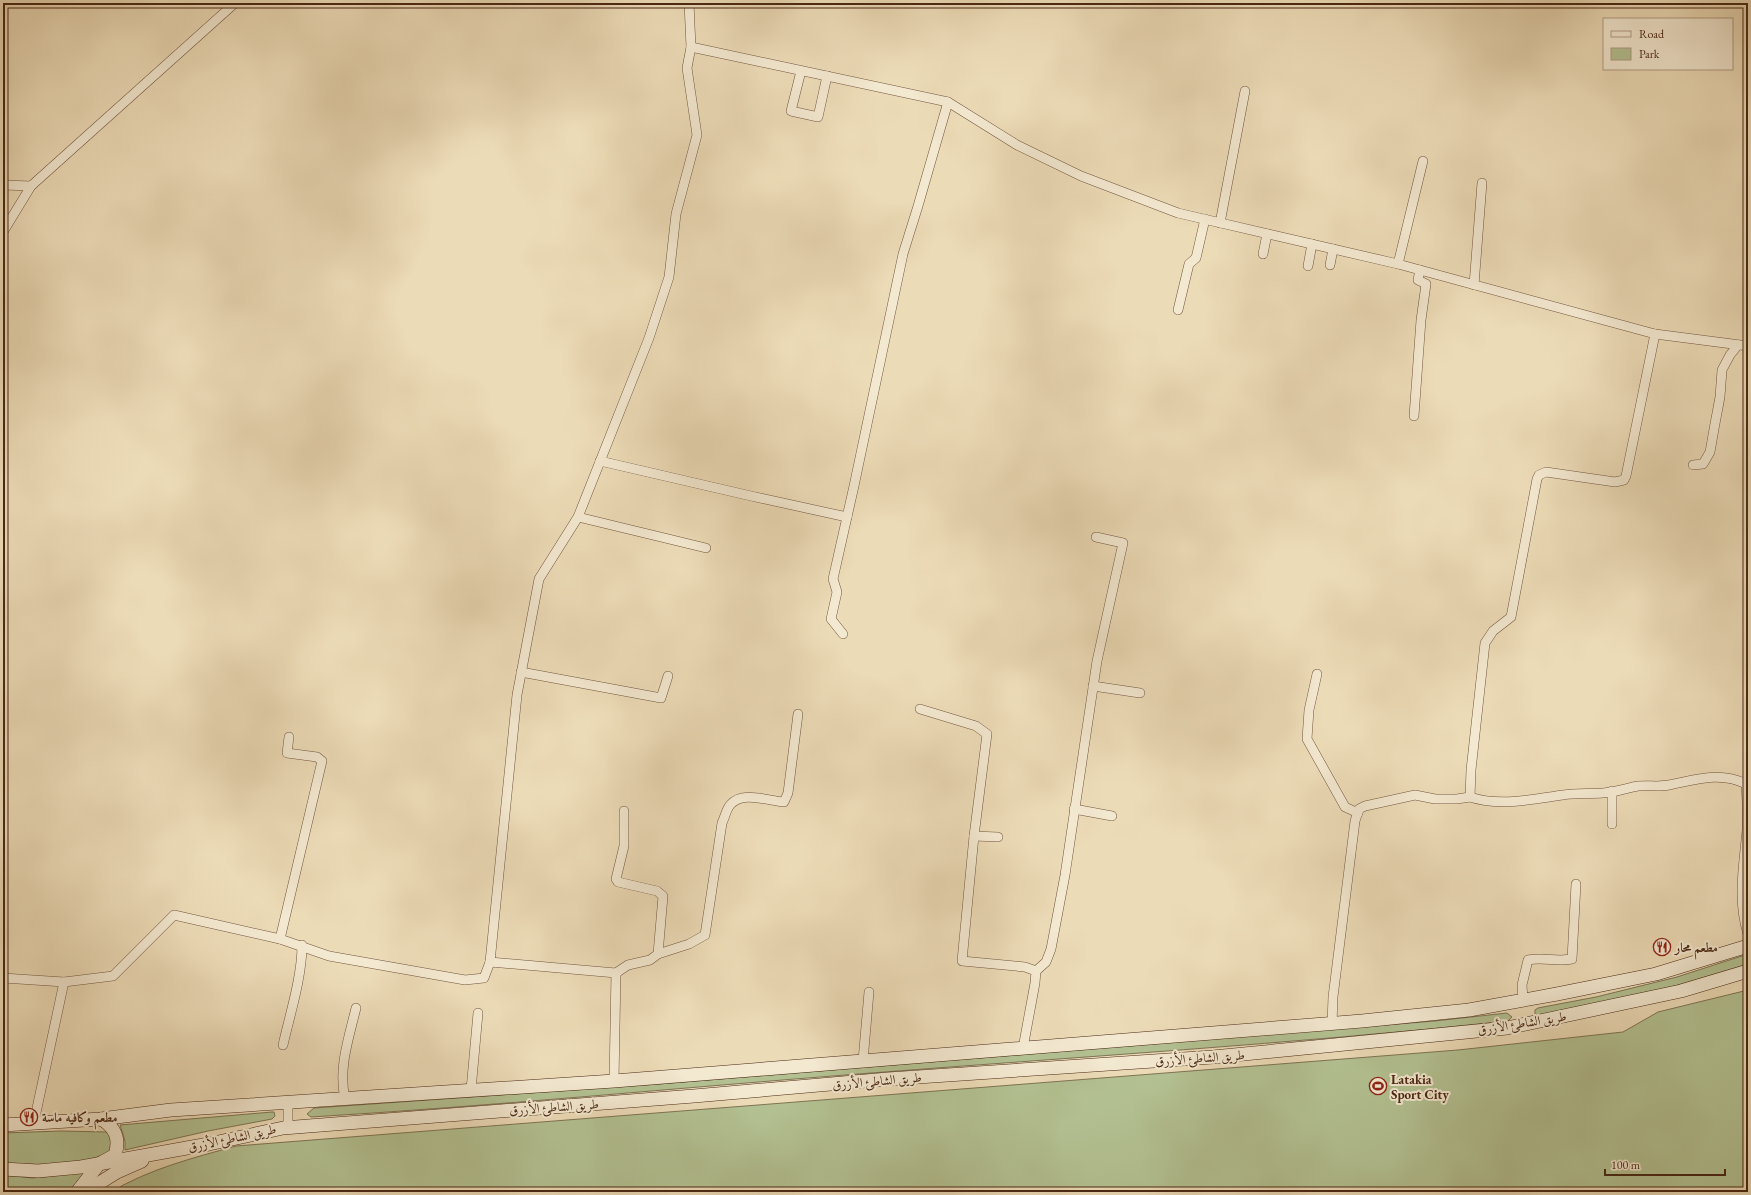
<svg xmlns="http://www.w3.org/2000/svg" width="1751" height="1195" font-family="'EB Garamond',Amiri,serif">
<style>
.green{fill:#b3c192;stroke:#7e7453}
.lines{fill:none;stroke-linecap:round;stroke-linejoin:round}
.street-casing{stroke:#72553d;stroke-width:10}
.secondary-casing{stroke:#4a2814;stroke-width:14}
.street{stroke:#f3e8d0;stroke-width:9}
.secondary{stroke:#f3e8d0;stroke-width:13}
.labels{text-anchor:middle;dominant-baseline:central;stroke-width:4;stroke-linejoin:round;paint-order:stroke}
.poi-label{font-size:13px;font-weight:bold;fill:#4a2814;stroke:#f3e8d0;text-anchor:start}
.street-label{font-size:13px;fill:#4a2814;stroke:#f3e8d0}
</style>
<rect width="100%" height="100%" fill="#ecdbb7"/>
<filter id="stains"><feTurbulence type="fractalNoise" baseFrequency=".005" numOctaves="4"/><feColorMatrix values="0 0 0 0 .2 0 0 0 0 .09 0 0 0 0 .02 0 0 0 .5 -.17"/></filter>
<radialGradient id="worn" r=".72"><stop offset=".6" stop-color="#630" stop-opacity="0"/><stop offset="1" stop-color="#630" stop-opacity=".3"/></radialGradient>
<g class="green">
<polygon points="1748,954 1748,964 1675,986 1537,1016 1535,1014 1535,1010 1538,1008 1596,997 1677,977"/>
<path d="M 1748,990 L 1748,1192 L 111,1192 C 149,1169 193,1158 236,1146 L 1458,1050 L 1623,1032 L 1658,1012 Z"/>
<path d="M 1507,1013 L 1512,1017 L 1508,1021 C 1292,1044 1075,1057 858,1074 C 676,1088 494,1106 311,1117 L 307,1114 L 314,1108 L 659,1084 L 1435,1021 Z"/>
<polygon points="272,1112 274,1112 275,1116 272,1119 208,1131 125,1150 125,1141 120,1125"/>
<path d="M 61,1131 L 107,1132 L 112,1137 L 111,1149 C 91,1168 30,1165 3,1163 L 3,1133 Z"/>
<polygon points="88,1172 68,1192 3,1192 3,1175 33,1178"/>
</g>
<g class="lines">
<defs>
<g id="street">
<polyline points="691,47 948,102 1017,145 1081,176 1178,213 1398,264 1655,334 1748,346"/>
<polyline points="801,71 791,111 818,117 827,76"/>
<polyline points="3,185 31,186"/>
<polyline points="1220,223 1245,91"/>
<polyline points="3,232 31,186 235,3"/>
<polyline points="1263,254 1267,234"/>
<polyline points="1398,264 1423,161"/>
<polyline points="1330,265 1333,249"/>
<polyline points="1308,266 1312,244"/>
<polyline points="1474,285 1482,183"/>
<polyline points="1178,310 1189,264 1196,258 1205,219"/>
<path d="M 1655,334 L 1626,476 L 1624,480 L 1615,482 L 1546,472 L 1539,475 L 1537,479 L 1511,617 L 1493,631 L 1485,643 L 1471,770 L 1470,797 C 1499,807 1534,799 1563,795 C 1576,793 1590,794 1603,793 C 1615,792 1627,788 1638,786 C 1648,785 1659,787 1669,785 C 1695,780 1720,771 1746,784 C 1747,799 1748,814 1747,830 C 1744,864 1737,900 1748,934"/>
<polyline points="1414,416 1421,320 1426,284 1418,280 1420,270"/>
<polyline points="600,461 751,496 847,517"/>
<polyline points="1693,465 1703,464 1710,452 1714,429 1720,397 1722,370 1730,355 1738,345"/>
<polyline points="578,517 706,548"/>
<polyline points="843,634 831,619 837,592 833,579 854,486 903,254 918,206 948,102"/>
<polyline points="521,672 661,698 668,676"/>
<polyline points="1317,674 1309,710 1307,739 1345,807 1358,813"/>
<polyline points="1093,686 1140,693"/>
<polyline points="920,709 976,726 987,734 974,836 962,961 1025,967 1036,971 1035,983 1023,1048"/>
<polyline points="1074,809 1112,816"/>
<polyline points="624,811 624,846 616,879 618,882 657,891 663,896 658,954"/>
<polyline points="1612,824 1612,791"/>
<polyline points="974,836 998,837"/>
<polyline points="280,939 322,761 317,757 287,753 289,737"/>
<polyline points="490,962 616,973 614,1081"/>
<polyline points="1036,971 1046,962 1051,949 1065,875 1097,661 1123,543 1096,537"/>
<path d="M 616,973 L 628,965 L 650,960 L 658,954 L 689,944 L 705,935 L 722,823 C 725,817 726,810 730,805 C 742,790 768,801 784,802 L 788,793 L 798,714"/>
<polyline points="3,978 64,982 113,976 174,915 280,939 329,956 465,980 484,978 490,962 517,695 539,579 578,517 649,338 669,277 676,214 697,135 687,68 691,47 689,3"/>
<path d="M 1523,1000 L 1522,985 L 1528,960 C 1543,957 1557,962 1572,959 L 1576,884"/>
<polyline points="1332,1024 1333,997 1355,821 1359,809 1365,806 1415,795 1435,799 1457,799 1470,797"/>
<path d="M 283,1045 C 290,1014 302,977 302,945"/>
<polyline points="863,1061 869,992"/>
<polyline points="471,1090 478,1013"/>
<path d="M 345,1098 C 338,1069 349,1037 356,1008"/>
<polyline points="288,1102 288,1127"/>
<polyline points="34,1122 64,982"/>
</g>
<g id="secondary">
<polyline points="3,1125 101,1119 171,1110 614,1081 1362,1021 1469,1010 1557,994 1656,974 1748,946"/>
<polyline points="3,1169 38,1171 81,1167 209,1144 283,1128 694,1096 888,1079 1213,1057 1507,1028 1681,991 1748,971"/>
<path d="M 77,1192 L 99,1164 L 115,1155 C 120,1139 116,1128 101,1119"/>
<polyline points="85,1192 117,1172 142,1161"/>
</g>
</defs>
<use href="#street" class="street-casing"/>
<use href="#secondary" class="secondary-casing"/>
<use href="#street" class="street"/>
<use href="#secondary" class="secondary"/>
</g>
<defs>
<symbol id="restaurant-ring" viewBox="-11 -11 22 22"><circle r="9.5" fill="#f3e8d0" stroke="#8f2418" stroke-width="1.5"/><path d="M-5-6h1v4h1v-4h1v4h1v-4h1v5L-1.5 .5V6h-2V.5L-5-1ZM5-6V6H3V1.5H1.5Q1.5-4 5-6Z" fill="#8f2418"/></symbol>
<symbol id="stadium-ring" viewBox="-11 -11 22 22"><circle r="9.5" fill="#f3e8d0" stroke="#8f2418" stroke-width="1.5"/><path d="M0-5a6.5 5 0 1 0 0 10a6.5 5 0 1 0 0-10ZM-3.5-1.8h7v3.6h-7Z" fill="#8f2418"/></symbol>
</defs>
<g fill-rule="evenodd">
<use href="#restaurant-ring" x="1652" y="937" width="20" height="20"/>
<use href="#stadium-ring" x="1368" y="1076" width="20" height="20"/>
<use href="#restaurant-ring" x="19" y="1107" width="20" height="20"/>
</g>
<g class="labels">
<g class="poi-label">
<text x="1675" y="947">مطعم محار</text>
<text x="1391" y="1079">Latakia<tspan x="1391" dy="15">Sport City</tspan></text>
<text x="42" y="1117">مطعم وكافيه ماسة</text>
</g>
<g class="street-label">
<text transform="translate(1522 1023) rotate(-9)">طريق الشاطئ الأزرق</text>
<text transform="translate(1200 1058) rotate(-4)">طريق الشاطئ الأزرق</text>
<text transform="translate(877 1081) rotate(-5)">طريق الشاطئ الأزرق</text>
<text transform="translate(554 1107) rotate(-4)">طريق الشاطئ الأزرق</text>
<text transform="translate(232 1138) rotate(-12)">طريق الشاطئ الأزرق</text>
</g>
</g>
<rect width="1751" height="1195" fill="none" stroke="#ecdbb7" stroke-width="16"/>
<rect x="4" y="4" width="1743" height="1187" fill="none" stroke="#4a2814" stroke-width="2"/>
<rect x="8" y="8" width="1735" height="1179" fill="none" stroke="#4a2814"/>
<rect x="1603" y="18" width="130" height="52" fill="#f3e8d0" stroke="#af9b85"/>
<rect x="1611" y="31" width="20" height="6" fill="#f3e8d0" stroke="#af9b85"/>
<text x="1639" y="38" font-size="12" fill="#4a2814">Road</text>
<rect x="1611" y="48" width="20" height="12" fill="#b3c192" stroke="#af9b85"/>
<text x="1639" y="58" font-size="12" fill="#4a2814">Park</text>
<path d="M1605 1169v6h120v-6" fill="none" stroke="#4a2814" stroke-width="2"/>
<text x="1611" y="1169" font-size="12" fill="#4a2814" stroke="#f3e8d0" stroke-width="3" paint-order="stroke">100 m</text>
<rect width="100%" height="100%" filter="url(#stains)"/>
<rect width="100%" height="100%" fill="url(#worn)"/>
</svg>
